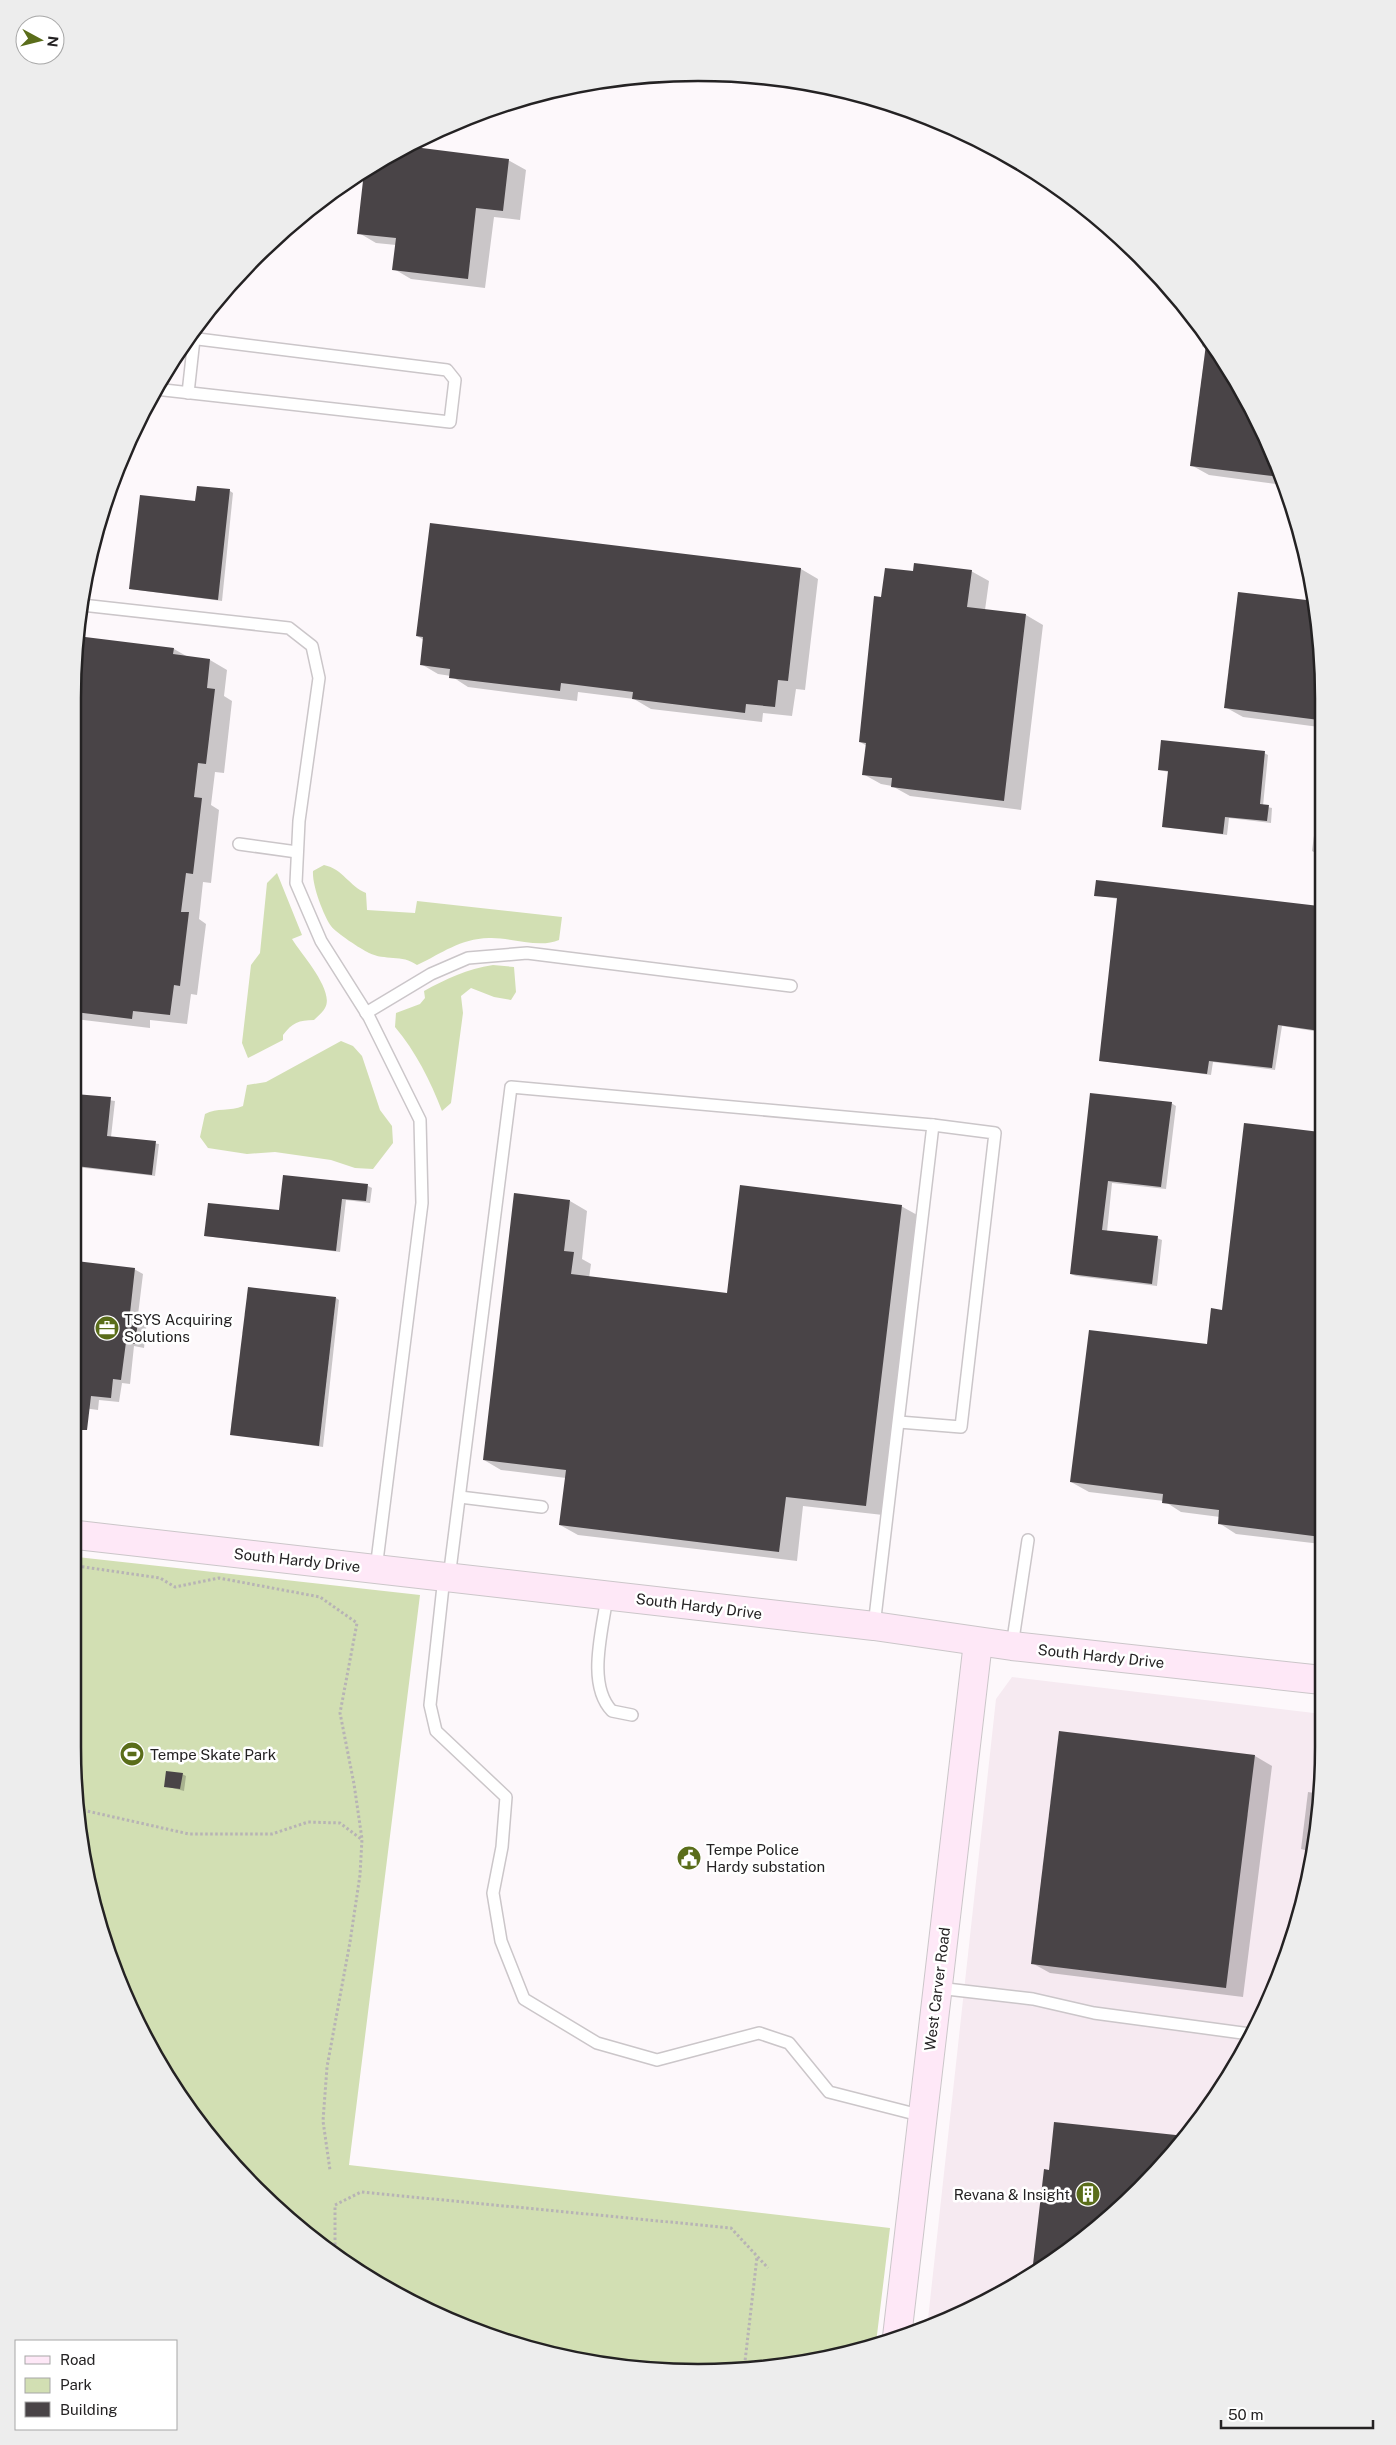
<svg xmlns="http://www.w3.org/2000/svg" width="1396" height="2445" font-family="'Public Sans',sans-serif">
<style>
.built{fill:#f6eaf1}
.green{fill:#d2dfb3}
.shadow{fill:#0003}
.building{fill:#494447}
.lines{fill:none;stroke-linecap:round;stroke-linejoin:round}
.lane-casing{stroke:#cbc6c9;stroke-width:14}
.secondary-casing{stroke:#cbc6c9;stroke-width:30}
.path{stroke:#b7b3b5;stroke-width:3;stroke-dasharray:2.5 2.5;stroke-linecap:butt}
.lane{stroke:#fff;stroke-width:11}
.secondary{stroke:#fee8f7;stroke-width:28}
.labels{text-anchor:middle;dominant-baseline:central;stroke-width:5;stroke-linejoin:round;paint-order:stroke}
.poi-label{font-size:15px;fill:#242223;stroke:#fff;text-anchor:start}
.street-label{font-size:15px;fill:#242223;stroke:#fff}
.rim{fill:none;stroke:#242223;stroke-width:2.5}
</style>
<rect width="100%" height="100%" fill="#fdf8fb"/>
<polygon class="built" points="1012,1677 1322,1714 1322,1788 1302,1909 1240,2060 1168,2159 1110,2217 1011,2289 927,2328 996,1699"/>
<g class="green">
<path d="M 324,865 C 343,869 349,886 366,893 L 367,910 L 415,913 L 417,901 L 562,917 L 559,940 C 539,949 510,937 489,938 C 459,939 443,953 417,965 C 402,954 385,961 369,953 C 361,949 336,933 331,926 C 323,914 312,885 313,871 Z"/>
<path d="M 277,873 L 302,935 L 292,939 C 302,955 335,991 325,1008 C 323,1012 318,1016 314,1020 C 299,1020 292,1023 283,1035 L 283,1040 L 248,1058 L 242,1043 L 251,965 L 260,953 L 267,883 Z"/>
<path d="M 493,965 L 514,967 L 516,992 L 511,1000 L 494,997 L 471,988 L 461,996 L 463,1013 L 451,1103 L 442,1111 C 430,1080 416,1052 395,1027 L 396,1013 L 420,1004 L 425,998 L 424,991 C 446,979 467,969 493,965 Z"/>
<path d="M 341,1041 L 353,1046 L 362,1056 L 380,1110 L 392,1126 L 393,1143 L 373,1169 L 355,1168 L 331,1160 L 275,1152 L 247,1154 L 208,1148 L 200,1137 L 205,1114 C 217,1107 230,1112 243,1106 L 247,1085 L 266,1082 Z"/>
<polygon points="77,1557 420,1595 349,2165 890,2228 876,2343 820,2360 739,2371 617,2367 536,2351 422,2308 350,2267 256,2189 202,2128 137,2024 106,1948 78,1829"/>
</g>
<g class="shadow">
<polygon points="508,160 526,170 520,220 494,217 485,288 411,279 394,269 396,245 376,243 359,233"/>
<polygon points="1203,332 1218,351 1284,485 1209,475 1191,465 1206,349 1202,346"/>
<polygon points="230,491 233,493 222,601 130,589 197,502"/>
<polygon points="801,569 818,579 805,690 796,689 792,716 763,713 762,722 651,709 634,699 578,692 577,701 468,687 451,676 438,674 421,664 424,640 417,636"/>
<polygon points="971,571 989,581 985,610 1026,615 1043,625 1021,810 910,796 892,786 881,784 863,774 867,746 860,742 875,598 882,598 914,572"/>
<polygon points="1315,602 1318,617 1319,727 1243,717 1225,707"/>
<polygon points="77,637 174,649 188,657 210,660 227,670 224,696 232,701 224,773 215,772 211,805 219,810 211,883 203,882 199,919 206,924 197,995 191,994 187,1024 150,1020 150,1028 75,1019 74,657"/>
<polygon points="1264,753 1268,755 1263,806 1272,808 1271,823 1229,818 1227,835 1163,827 1169,772 1159,770"/>
<polygon points="1319,796 1319,855 1312,851"/>
<polygon points="1097,881 1319,907 1320,1032 1282,1026 1275,1070 1213,1062 1211,1075 1101,1061 1118,899 1095,895"/>
<polygon points="1091,1094 1171,1103 1176,1106 1166,1189 1112,1183 1107,1232 1157,1238 1162,1240 1157,1286 1076,1276 1071,1274"/>
<polygon points="75,1095 115,1101 111,1137 159,1144 155,1176 76,1167"/>
<polygon points="1320,1134 1321,1544 1236,1534 1219,1523 1220,1517 1181,1512 1164,1501 1089,1492 1071,1482 1208,1346 1223,1311"/>
<polygon points="368,1186 372,1188 370,1203 346,1200 340,1252 205,1236"/>
<polygon points="570,1201 587,1211 582,1259 591,1264 589,1278 728,1294 901,1206 919,1216 883,1515 803,1506 797,1561 578,1535 560,1525 566,1478 501,1470 484,1460"/>
<polygon points="76,1262 134,1269 143,1274 138,1315 147,1320 144,1348 134,1346 130,1384 122,1383 119,1402 99,1400 98,1410 76,1407"/>
<polygon points="336,1298 339,1300 323,1447 231,1434"/>
<polygon points="1255,1756 1272,1766 1243,1997 1050,1973 1032,1963"/>
<polygon points="182,1774 186,1776 184,1791 165,1786"/>
<polygon points="1308,1792 1321,1794 1312,1852 1301,1849"/>
<polygon points="1055,2123 1184,2137 1168,2159 1110,2217 1033,2273 1045,2170 1050,2171"/>
</g>
<g class="building">
<polygon points="406,146 509,159 503,211 476,208 468,279 392,270 396,238 357,234 364,172"/>
<polygon points="1207,337 1218,351 1281,477 1190,466"/>
<polygon points="197,486 230,489 218,600 129,589 140,495 195,501"/>
<polygon points="430,523 801,568 788,681 778,680 775,707 746,704 745,713 632,699 633,692 561,683 560,691 449,678 450,669 420,665 423,637 416,636"/>
<polygon points="914,563 972,570 967,607 1026,614 1004,801 891,787 892,778 862,775 866,743 859,742 874,596 881,597 885,568 913,571"/>
<polygon points="1238,592 1315,601 1318,617 1319,720 1224,708"/>
<polygon points="77,636 174,648 173,654 210,659 207,688 215,689 206,764 198,763 194,797 202,798 193,874 186,873 181,912 189,912 180,986 174,985 170,1015 133,1011 132,1019 75,1012 74,657"/>
<polygon points="1161,740 1265,751 1260,804 1269,805 1267,821 1225,817 1223,834 1162,827 1168,771 1158,770"/>
<polygon points="1096,880 1319,906 1320,1031 1278,1025 1272,1068 1209,1061 1207,1074 1099,1061 1117,898 1094,896"/>
<polygon points="1090,1093 1172,1102 1161,1187 1108,1181 1102,1230 1158,1236 1152,1284 1070,1274"/>
<polygon points="75,1094 111,1097 107,1136 156,1141 152,1175 76,1166 79,1111 75,1110"/>
<polygon points="1244,1123 1320,1132 1321,1537 1218,1524 1219,1510 1162,1503 1163,1494 1070,1482 1089,1330 1207,1344 1211,1308 1222,1310"/>
<polygon points="283,1175 368,1184 366,1201 342,1199 336,1251 204,1236 208,1203 279,1210"/>
<polygon points="740,1185 902,1205 866,1506 786,1497 779,1552 559,1525 566,1470 483,1460 514,1193 570,1200 564,1251 574,1252 571,1274 727,1293"/>
<polygon points="76,1261 135,1268 130,1313 139,1314 135,1344 126,1342 121,1380 113,1379 111,1398 91,1396 87,1430 77,1430"/>
<polygon points="248,1287 336,1297 319,1446 230,1435"/>
<polygon points="1059,1731 1255,1755 1226,1988 1031,1964"/>
<polygon points="166,1771 183,1773 180,1789 164,1787"/>
<polygon points="1054,2122 1185,2136 1168,2159 1110,2217 1032,2273 1044,2169 1049,2170"/>
</g>
<g class="lines">
<defs>
<g id="lane">
<polyline points="155,389 450,422 455,380 447,370 190,338"/>
<polyline points="188,393 194,339"/>
<polyline points="82,605 289,628 312,646 319,678 299,821 296,883 321,941 369,1017 420,1120 422,1203 376,1569"/>
<polyline points="239,844 297,852"/>
<polyline points="366,1013 431,974 468,958 527,953 791,986"/>
<polyline points="899,1422 961,1427 995,1133 933,1125"/>
<polyline points="460,1497 542,1507"/>
<polyline points="444,1577 430,1705 436,1731 506,1797 502,1847 493,1893 501,1941 524,1999 597,2043 657,2060 759,2033 789,2043 829,2092 923,2116"/>
<polyline points="449,1578 511,1087 933,1125 874,1626"/>
<path d="M 607,1596 C 603,1629 586,1684 612,1711 L 632,1715"/>
<polyline points="1012,1646 1028,1540"/>
<polyline points="938,1988 1033,1999 1094,2013 1250,2034"/>
</g>
<g id="secondary">
<polyline points="77,1535 874,1626 1012,1646 1322,1680"/>
<polyline points="897,2337 978,1642"/>
</g>
</defs>
<use href="#lane" class="lane-casing"/>
<use href="#secondary" class="secondary-casing"/>
<g class="path">
<polyline points="77,1566 160,1578 175,1587 219,1578 320,1597 357,1623 340,1713 354,1784 362,1839 360,1875 350,1942 327,2067 323,2121 330,2170"/>
<polyline points="78,1809 189,1834 272,1834 308,1822 340,1823 361,1839"/>
<polyline points="335,2255 335,2205 361,2192 731,2228 768,2268"/>
<polyline points="744,2370 757,2257"/>
</g>
<use href="#lane" class="lane"/>
<use href="#secondary" class="secondary"/>
</g>
<defs>
<symbol id="office-disc" viewBox="-11 -11 22 22"><circle r="9.5" fill="#5a6d1a" stroke="#fff"/><path d="M-6-3h4V-5.5h4V-3h4V5H-6ZM-1-4.5V-3h2v-1.5ZM-6 0V1H6V0Z" fill="#fff"/></symbol>
<symbol id="stadium-disc" viewBox="-11 -11 22 22"><circle r="9.5" fill="#5a6d1a" stroke="#fff"/><path d="M0-5a6.5 5 0 1 0 0 10a6.5 5 0 1 0 0-10ZM-3.5-1.8h7v3.6h-7Z" fill="#fff"/></symbol>
<symbol id="civic-disc" viewBox="-11 -11 22 22"><circle r="9.5" fill="#5a6d1a" stroke="#fff"/><path d="M-.6-6.5H3V-4.5H.6V-3L4-1V1h2V6H-6V1h2V-1L-.6-3ZM-1.2 2.5V6h2.4V2.5Z" fill="#fff"/></symbol>
<symbol id="building-disc" viewBox="-11 -11 22 22"><circle r="9.5" fill="#5a6d1a" stroke="#fff"/><path d="M-4-6H4V6H1V3H-1V6H-4ZM-2.5-4.3h1.7v1.8h-1.7ZM.8-4.3h1.7v1.8H.8ZM-2.5-1h1.7V.8h-1.7ZM.8-1h1.7V.8H.8Z" fill="#fff"/></symbol>
</defs>
<g fill-rule="evenodd">
<use href="#office-disc" x="93" y="1314" width="28" height="28"/>
<use href="#stadium-disc" x="118" y="1740" width="28" height="28"/>
<use href="#civic-disc" x="675" y="1844" width="28" height="28"/>
<use href="#building-disc" x="1074" y="2180" width="28" height="28"/>
</g>
<g class="labels">
<g class="poi-label">
<text x="124" y="1319">TSYS Acquiring<tspan x="124" dy="17">Solutions</tspan></text>
<text x="150" y="1754">Tempe Skate Park</text>
<text x="706" y="1849">Tempe Police<tspan x="706" dy="17">Hardy substation</tspan></text>
<text x="1070" y="2194" text-anchor="end">Revana &amp; Insight</text>
</g>
<g class="street-label">
<text transform="translate(297 1560) rotate(6)">South Hardy Drive</text>
<text transform="translate(699 1606) rotate(7)">South Hardy Drive</text>
<text transform="translate(1101 1656) rotate(6)">South Hardy Drive</text>
<text transform="translate(937 1989) rotate(-83)">West Carver Road</text>
</g>
</g>
<path d="M0 0H1396V2445H0ZM698 81H698A617 617 0 0 1 1315 698V1747A617 617 0 0 1 698 2364H698A617 617 0 0 1 81 1747V698A617 617 0 0 1 698 81Z" fill="#ededed" fill-rule="evenodd"/>
<path class="rim" d="M698 81H698A617 617 0 0 1 1315 698V1747A617 617 0 0 1 698 2364H698A617 617 0 0 1 81 1747V698A617 617 0 0 1 698 81Z"/>
<rect x="15" y="2340" width="162" height="90" fill="#ffffff" stroke="#a7a7a7"/>
<rect x="25" y="2356" width="25" height="8" fill="#fee8f7" stroke="#a7a7a7"/>
<text x="60" y="2365" font-size="15" fill="#242223">Road</text>
<rect x="25" y="2378" width="25" height="15" fill="#d2dfb3" stroke="#a7a7a7"/>
<text x="60" y="2390" font-size="15" fill="#242223">Park</text>
<rect x="25" y="2402" width="25" height="15" fill="#494447" stroke="#a7a7a7"/>
<text x="60" y="2415" font-size="15" fill="#242223">Building</text>
<g transform="translate(40 40) rotate(97)"><circle r="24" fill="#ffffff" stroke="#a7a7a7"/>
<path d="M0-4L9 19L0 12L-9 19Z" fill="#5a6d1a"/>
<text y="-8" font-size="14" font-weight="bold" text-anchor="middle" fill="#242223">N</text>
</g>
<path d="M1221 2420v8h152v-8" fill="none" stroke="#242223" stroke-width="2.5"/>
<text x="1228" y="2420" font-size="15" fill="#242223" stroke="#ffffff" stroke-width="4" paint-order="stroke">50 m</text>
</svg>
